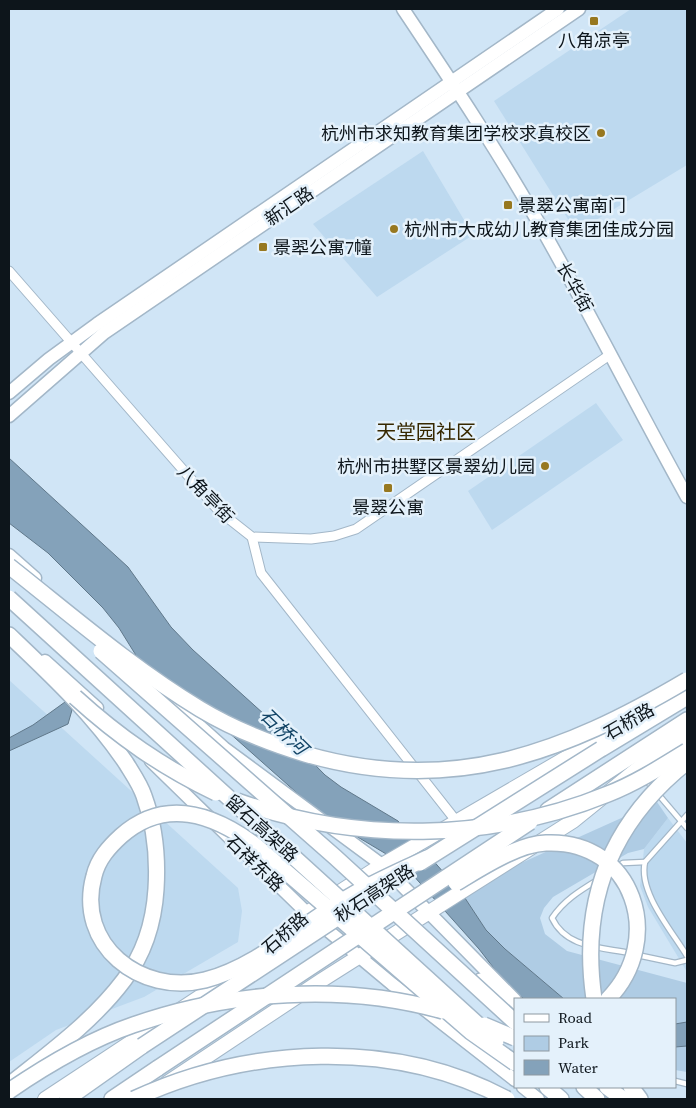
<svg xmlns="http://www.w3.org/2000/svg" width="696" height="1108" font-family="'Source Serif 4','Noto Sans SC',serif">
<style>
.built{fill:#bdd9ef}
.green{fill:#afcce4}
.water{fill:#84a2ba;stroke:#60788a}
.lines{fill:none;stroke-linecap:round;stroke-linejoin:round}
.lane-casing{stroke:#a3b7c8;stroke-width:7}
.street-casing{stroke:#a3b7c8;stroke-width:11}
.secondary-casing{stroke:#a3b7c8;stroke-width:15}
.primary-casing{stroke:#a3b7c8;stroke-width:16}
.highway-casing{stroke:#a3b7c8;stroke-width:18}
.lane{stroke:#fff;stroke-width:4.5}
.street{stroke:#fff;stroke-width:9}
.secondary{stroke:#fff;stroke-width:12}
.primary{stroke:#fff;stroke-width:14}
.highway{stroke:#fff;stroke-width:15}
.highway-bridge-casing{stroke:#a3b7c8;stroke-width:18;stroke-linecap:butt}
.highway-bridge{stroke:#fff;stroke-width:15}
.poi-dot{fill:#977820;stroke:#e4f1fb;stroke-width:2}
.labels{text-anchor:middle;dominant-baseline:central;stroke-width:5;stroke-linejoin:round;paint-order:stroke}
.poi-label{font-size:18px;fill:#0d151b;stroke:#e4f1fb;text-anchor:start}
.street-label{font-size:18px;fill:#0d151b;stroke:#e4f1fb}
.water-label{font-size:19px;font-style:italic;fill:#124466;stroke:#e4f1fb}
.quarter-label{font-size:20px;fill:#372800;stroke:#e4f1fb}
</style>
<rect width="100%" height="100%" fill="#d0e5f6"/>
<g class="built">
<polygon points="631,9 687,9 687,165 576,232 494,101"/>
<polygon points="423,151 473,235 377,297 313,224"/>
<polygon points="596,403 623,440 492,530 468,491"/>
<polygon points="9,680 238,888 242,911 238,942 144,997 56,1030 9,1062"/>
<polygon points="668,818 687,843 687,972 648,907 640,886 644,849"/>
</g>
<g class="green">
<polygon points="657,802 668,818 644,849 628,853 553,897 544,908 540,918 545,934 567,951 687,983 687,1022 675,1024 675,999 564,999 505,949 486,930 465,898 519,864"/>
<polygon points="687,1046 687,1072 675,1070 675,1047"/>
</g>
<g class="water">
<polygon points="9,458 128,567 171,627 193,650 275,724 325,775 341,787 398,821 461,892 486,930 505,949 564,999 524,999 506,984 479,949 403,864 324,817 173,683 137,657 119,628 103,608 48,553 9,523"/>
<polygon points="65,702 72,710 68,724 9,751 9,738 33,725"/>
<polygon points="687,1022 687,1046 675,1047 675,1024"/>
</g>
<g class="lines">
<defs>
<g id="lane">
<polyline points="646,780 687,828"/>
<path d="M 687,815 L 645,862 C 638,892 672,931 687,956"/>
<polyline points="616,867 623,863 645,862"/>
<path d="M 599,879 C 581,890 564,900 552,918 C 566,948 600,947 630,953"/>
<polyline points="637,955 675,963 687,960"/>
<polyline points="675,1081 687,1084"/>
</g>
<g id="street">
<polyline points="9,271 219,511 252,537 311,539 334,536 356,529 611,354"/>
<polyline points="252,537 261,573 457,822"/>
</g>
<g id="secondary">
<path d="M 403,9 C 449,78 496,148 537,220 C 589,311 636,405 687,497"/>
<polyline points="9,393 49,359 97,324 558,9"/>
<polyline points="9,416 104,333 579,9"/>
<polyline points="9,555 35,578"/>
<polyline points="45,661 97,708"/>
<polyline points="156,687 224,748 382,865 515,1000"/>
<polyline points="151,761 307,913 392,984 515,1080"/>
<polyline points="523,1087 538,1099"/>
</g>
<g id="primary">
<polyline points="282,935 307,913 382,865 657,705"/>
<polyline points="167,1083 322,980 573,821 646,762 687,735"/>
<polyline points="45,1099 236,973"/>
</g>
<g id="highway">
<path d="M 9,635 C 51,675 93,714 126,763 C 132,773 140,784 144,796 C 155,826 158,857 156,889 C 154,921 144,954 124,980 C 94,1020 52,1051 13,1082"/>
<polyline points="601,749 687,697"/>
<polyline points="548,810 687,720"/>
<polyline points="481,981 515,1008"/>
<polyline points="547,1087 561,1099"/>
<polyline points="584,1087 597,1099"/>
<polyline points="607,1087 623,1099"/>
<polyline points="631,1087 640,1099"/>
<polyline points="67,1099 142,1046"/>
<polyline points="112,1099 158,1068"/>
</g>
</defs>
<use href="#lane" class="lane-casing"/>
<use href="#street" class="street-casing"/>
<use href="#secondary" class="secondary-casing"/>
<use href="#primary" class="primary-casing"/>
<use href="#highway" class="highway-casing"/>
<use href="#lane" class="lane"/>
<use href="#street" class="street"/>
<use href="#secondary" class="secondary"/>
<use href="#primary" class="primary"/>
<use href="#highway" class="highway"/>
<defs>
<g id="highway-bridge">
<path d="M 9,566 C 71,615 132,668 200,709 C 233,729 269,743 305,754 C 450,796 562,754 687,680"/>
<polyline points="9,598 496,1041"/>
<polyline points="101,651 335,857 515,1022"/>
<path d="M 75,697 C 119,737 162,767 216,793"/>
<path d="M 237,801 C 356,843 490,842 608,794 C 636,783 661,767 687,751"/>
<path d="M 427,858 C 402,870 376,881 352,895 C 306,921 257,967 205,980 C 141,996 75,945 94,876 C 98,859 109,847 121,836 C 165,797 213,814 255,845 L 471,1032 L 515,1063"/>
<polyline points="420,863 601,749"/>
<path d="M 456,883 C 480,869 517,844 546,843 C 634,839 666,940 608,999"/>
<path d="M 594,999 C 580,903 610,823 687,762"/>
<polyline points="484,1025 515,1038"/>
<polyline points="142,1046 378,891"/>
<polyline points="158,1068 530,822"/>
<path d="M 9,1091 C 47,1065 89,1040 133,1025 C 230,991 343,983 443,1011"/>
<path d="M 134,1099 C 248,1046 394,1038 507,1099"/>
</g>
</defs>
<use href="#highway-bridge" class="highway-bridge-casing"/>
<use href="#highway-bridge" class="highway-bridge"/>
</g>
<g class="poi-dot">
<rect x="589" y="16" width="10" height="10" rx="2.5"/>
<circle cx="601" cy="133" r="5"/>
<rect x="503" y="200" width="10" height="10" rx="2.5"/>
<circle cx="394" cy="229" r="5"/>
<rect x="258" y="242" width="10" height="10" rx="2.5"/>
<circle cx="545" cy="466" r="5"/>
<rect x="383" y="483" width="10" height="10" rx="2.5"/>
</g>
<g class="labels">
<g class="poi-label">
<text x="594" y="40" text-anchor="middle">八角凉亭</text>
<text x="591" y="133" text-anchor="end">杭州市求知教育集团学校求真校区</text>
<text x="518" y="205">景翠公寓南门</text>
<text x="404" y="229">杭州市大成幼儿教育集团佳成分园</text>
<text x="273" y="247">景翆公寓7幢</text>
<text x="535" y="466" text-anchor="end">杭州市拱墅区景翠幼儿园</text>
<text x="388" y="507" text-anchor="middle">景翠公寓</text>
</g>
<g class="street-label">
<text transform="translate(289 206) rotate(-34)">新汇路</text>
<text transform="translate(575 287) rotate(61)">长华街</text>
<text transform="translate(206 494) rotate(46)">八角亭街</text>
<text transform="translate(629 721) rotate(-30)">石桥路</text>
<text transform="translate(262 828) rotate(42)">留石高架路</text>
<text transform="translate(255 863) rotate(44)">石祥东路</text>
<text transform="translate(374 893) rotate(-33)">秋石高架路</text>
<text transform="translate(285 933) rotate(-41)">石桥路</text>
</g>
<g class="water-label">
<text transform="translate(284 731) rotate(44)">石桥河</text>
</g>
<g class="quarter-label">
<text x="426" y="432">天堂园社区</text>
</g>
</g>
<rect width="696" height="1108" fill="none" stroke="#0d151b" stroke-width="20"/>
<rect x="514" y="998" width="162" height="90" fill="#e4f1fb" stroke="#8e99a1"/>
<rect x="524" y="1014" width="25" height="8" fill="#ffffff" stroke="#8e99a1"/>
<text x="558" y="1023" font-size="15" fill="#0d151b">Road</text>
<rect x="524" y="1036" width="25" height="15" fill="#afcce4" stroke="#8e99a1"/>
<text x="558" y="1048" font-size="15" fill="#0d151b">Park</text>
<rect x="524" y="1060" width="25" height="15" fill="#84a2ba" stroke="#8e99a1"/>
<text x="558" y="1073" font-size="15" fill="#0d151b">Water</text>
</svg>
